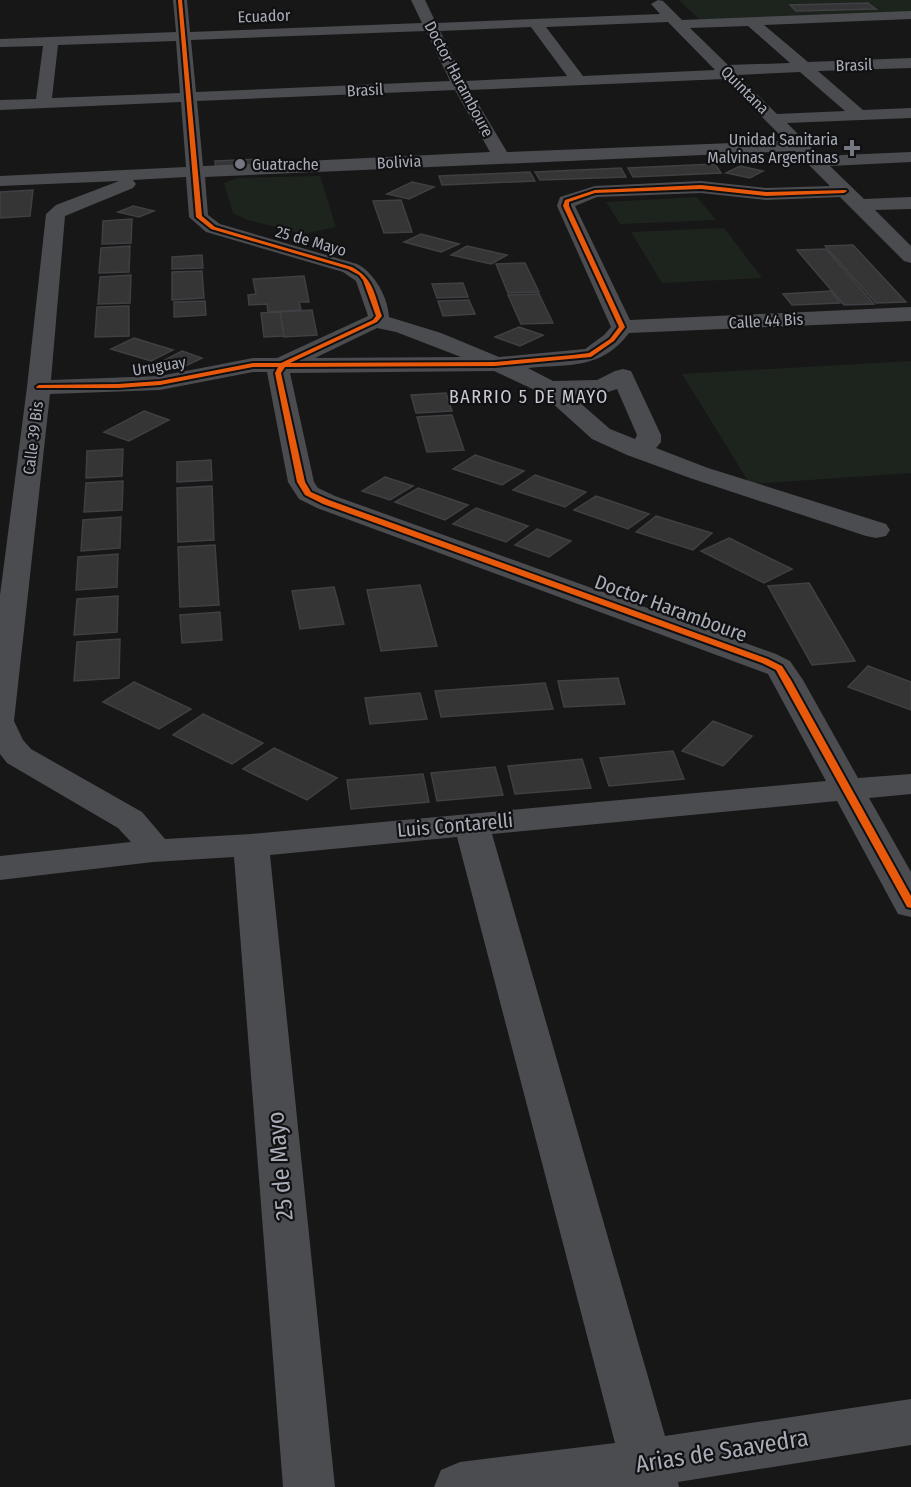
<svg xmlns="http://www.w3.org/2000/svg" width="911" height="1487" font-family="'Fira Sans Condensed',sans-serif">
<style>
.green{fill:#1d241e}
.building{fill:#353536;stroke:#3f4043;stroke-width:1.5}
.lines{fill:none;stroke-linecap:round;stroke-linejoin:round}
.minor{fill:#4b4c50;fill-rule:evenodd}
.cycleway-casing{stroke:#111113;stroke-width:4}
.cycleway{fill:#e8590c;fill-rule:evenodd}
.poi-dot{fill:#757880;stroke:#111113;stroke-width:2}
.labels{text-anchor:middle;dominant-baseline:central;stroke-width:4.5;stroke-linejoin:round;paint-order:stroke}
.far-street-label{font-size:16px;fill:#a8adb8;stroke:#111113}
.far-poi-label{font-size:16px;fill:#a8adb8;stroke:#111113;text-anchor:end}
.far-neighbourhood-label{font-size:18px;letter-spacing:1.5px;fill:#c9ccd4;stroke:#111113}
.street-label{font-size:20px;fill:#a8adb8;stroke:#111113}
.near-street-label{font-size:24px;fill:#a8adb8;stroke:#111113}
</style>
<rect width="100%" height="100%" fill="#171717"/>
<g class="green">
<polygon points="679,0 911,0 911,13 701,21"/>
<polygon points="320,176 336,227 302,234 248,220 233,213 224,183 238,178"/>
<polygon points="697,197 716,220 620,224 606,202"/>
<polygon points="724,228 762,278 662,283 631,232"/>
<polygon points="911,361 911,473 750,484 682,374"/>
</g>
<g class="building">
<polygon points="868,3 876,9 796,11 790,5"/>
<polygon points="263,159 264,167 216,169 215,161"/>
<polygon points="715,164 721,173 633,177 628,168"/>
<polygon points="740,166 763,171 750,178 726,173"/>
<polygon points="621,168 626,177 540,180 535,172"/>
<polygon points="530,172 535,181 442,185 439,176"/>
<polygon points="412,182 434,187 409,199 387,194"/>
<polygon points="33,190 30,216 0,218 0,192"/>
<polygon points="401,200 412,232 384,233 373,201"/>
<polygon points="133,206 154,211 139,217 118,212"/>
<polygon points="132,219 131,243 102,244 103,221"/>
<polygon points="421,234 459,244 441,252 404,242"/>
<polygon points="853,245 906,302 876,303 825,246"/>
<polygon points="130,246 129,272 99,273 101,248"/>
<polygon points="467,246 507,255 491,264 451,255"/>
<polygon points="826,249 874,304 844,305 797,250"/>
<polygon points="202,255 203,268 172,269 172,257"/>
<polygon points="525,263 539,292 508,293 496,264"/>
<polygon points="202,271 204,298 172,300 172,272"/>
<polygon points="131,275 130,303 98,304 100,277"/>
<polygon points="304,276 309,302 299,302 301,310 268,312 267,304 249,305 248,295 256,294 253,279"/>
<polygon points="463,283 468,297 437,298 432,284"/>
<polygon points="831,291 840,303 792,305 783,294"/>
<polygon points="539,294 553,323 521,324 508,295"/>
<polygon points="469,300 475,314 443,316 438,301"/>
<polygon points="205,301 206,315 174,317 174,302"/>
<polygon points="129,306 129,336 95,337 97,307"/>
<polygon points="312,310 317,335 284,337 280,312"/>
<polygon points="280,312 284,336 264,337 261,313"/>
<polygon points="519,327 543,335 520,346 495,337"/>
<polygon points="134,338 173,350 151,361 111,349"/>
<polygon points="182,351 202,358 179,369 159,363"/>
<polygon points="446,393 452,411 416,413 411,395"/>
<polygon points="144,411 169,420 129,441 104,432"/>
<polygon points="452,415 464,450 427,452 417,417"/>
<polygon points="123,449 122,476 86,478 87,451"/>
<polygon points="475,455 524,471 502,485 453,469"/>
<polygon points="211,460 212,480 177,482 177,462"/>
<polygon points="535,475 586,492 565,507 513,490"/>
<polygon points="385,477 413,486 390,500 362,491"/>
<polygon points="123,481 122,510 84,512 86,483"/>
<polygon points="212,486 214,540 178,542 177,488"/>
<polygon points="418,488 468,505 445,520 395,502"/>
<polygon points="596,496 649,514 628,529 574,510"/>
<polygon points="476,508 528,526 506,542 453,524"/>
<polygon points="656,516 712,533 693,550 636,532"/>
<polygon points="121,517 120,548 81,551 83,520"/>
<polygon points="537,529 571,541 549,557 515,545"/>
<polygon points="729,538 792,569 764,583 701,551"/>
<polygon points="215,545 219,605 180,607 178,547"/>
<polygon points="118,554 117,587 76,590 78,557"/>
<polygon points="809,583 855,661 812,665 768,586"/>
<polygon points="420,585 437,646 381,651 367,590"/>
<polygon points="334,587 344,624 300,629 292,591"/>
<polygon points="118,596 117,632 74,635 77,599"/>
<polygon points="220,612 222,640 182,643 180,615"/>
<polygon points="120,639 119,678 74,681 77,642"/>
<polygon points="868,666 911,682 911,710 848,687"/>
<polygon points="618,678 625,704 564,707 558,681"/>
<polygon points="134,682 191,709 159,729 103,702"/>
<polygon points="545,683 553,709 441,717 435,691"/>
<polygon points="420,693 427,719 370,724 365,698"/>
<polygon points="203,714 263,743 232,764 173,735"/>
<polygon points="713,721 752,736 723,766 682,751"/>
<polygon points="274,748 337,778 307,800 243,769"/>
<polygon points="673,751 684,779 609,786 600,758"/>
<polygon points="582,759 591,788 515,794 508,766"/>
<polygon points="495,767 503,795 437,801 431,773"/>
<polygon points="423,774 429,802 351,809 347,780"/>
</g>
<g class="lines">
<path class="minor" d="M 173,0 L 187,0 L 190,32 L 422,23 L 411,0 L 425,0 L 436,23 L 660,14 L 651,4 L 658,0 L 663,1 L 682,20 L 911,11 L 911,19 L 764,25 L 808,62 L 911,58 L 911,68 L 818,71 L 863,110 L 911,108 L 911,118 L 787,123 L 820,156 L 911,152 L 911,162 L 830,166 L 864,199 L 911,197 L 911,209 L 875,210 L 911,246 L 911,263 L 904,261 L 840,197 L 766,200 L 701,193 L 597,197 L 575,206 L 630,320 L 911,307 L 911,321 L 629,333 C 601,370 569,364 528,368 L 553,381 L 597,380 L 615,371 L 623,369 L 631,371 L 661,435 L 661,442 L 656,448 L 708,468 L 886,524 L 890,530 L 886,536 L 876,538 L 866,536 L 690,478 L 627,455 L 592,439 L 541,393 L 494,371 L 290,373 L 314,482 L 318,488 L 335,496 L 776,654 L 790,661 L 803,680 L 858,778 L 911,774 L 911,794 L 869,798 L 911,872 L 911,917 L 898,914 L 837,801 L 492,834 L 665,1436 L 911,1399 L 911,1445 L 678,1482 L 679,1487 L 434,1487 L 441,1470 L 460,1462 L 615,1443 L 457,837 L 270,855 L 335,1487 L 283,1487 L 234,857 L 153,862 L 0,880 L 0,856 L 131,842 L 118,828 L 7,763 L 0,754 L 0,595 L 27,387 L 46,214 L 56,205 L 119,181 L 0,186 L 0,176 L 186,167 L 181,102 L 0,110 L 0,100 L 36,99 L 43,46 L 0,47 L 0,39 L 176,32 ZM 668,22 L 715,70 L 583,76 L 546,27 ZM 748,26 L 790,63 L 728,65 L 690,28 ZM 531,27 L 567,76 L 465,81 L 440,31 ZM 426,31 L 450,81 L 196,92 L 191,40 ZM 176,41 L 180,93 L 52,98 L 58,45 ZM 800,72 L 845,111 L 777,114 L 737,75 ZM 724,79 L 786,141 L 507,152 L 470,90 ZM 455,90 L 490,152 L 203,166 L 197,101 ZM 795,151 L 830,186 L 766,188 L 701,181 L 595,186 L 560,197 L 557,206 L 611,327 L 604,335 L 585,349 L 499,357 L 441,333 L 389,317 C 388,298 375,273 357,264 L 220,224 L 208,215 L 205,177 ZM 186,177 L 189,217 L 206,232 L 343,272 L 356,281 L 368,316 L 277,358 L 253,358 L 160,376 L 51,380 L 65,216 L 133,188 L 136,184 L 133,180 ZM 377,328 L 396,332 L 461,357 L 315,358 ZM 253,372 L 267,372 L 288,482 L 299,499 L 317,508 L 768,674 L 826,781 L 251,834 L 165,839 L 142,812 L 31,749 L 23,740 L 14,721 L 50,394 L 160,390 ZM 617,389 L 637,435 L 635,439 L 610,429 L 571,395 L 602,394 Z"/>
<defs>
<path id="cycleway" d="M 178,0 L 182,0 L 202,216 L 215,227 L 352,267 C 374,279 374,294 382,316 L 377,322 L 290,363 L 495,362 L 573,355 L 589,353 L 610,339 L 619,327 L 563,206 L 565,200 L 595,190 L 701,185 L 766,192 L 846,190 L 847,191 L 844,193 L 766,196 L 701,189 L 595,193 L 569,202 L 569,206 L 625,327 L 614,341 L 591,357 L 495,366 L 285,367 L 281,373 L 305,482 L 311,492 L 329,500 L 768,659 L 782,666 L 791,680 L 911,896 L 911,908 L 907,907 L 906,905 L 776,670 L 762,663 L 323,504 L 305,495 L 297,482 L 275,373 L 278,367 L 253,367 L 160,385 L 118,388 L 37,388 L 36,387 L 39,385 L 118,384 L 160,381 L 253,363 L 281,363 L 373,320 L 376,316 L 363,280 L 359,275 L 348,269 L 211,229 L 196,217 Z"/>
</defs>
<use href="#cycleway" class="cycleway-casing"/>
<use href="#cycleway" class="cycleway"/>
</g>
<g class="poi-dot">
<path d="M849 139h6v6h6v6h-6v6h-6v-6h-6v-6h6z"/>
<circle cx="240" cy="164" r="6"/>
</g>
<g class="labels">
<g class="far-street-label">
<text transform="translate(264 16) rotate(-2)">Ecuador</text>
<text transform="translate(854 65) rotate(-2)">Brasil</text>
<text transform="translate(459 79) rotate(62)">Doctor Haramboure</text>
<text transform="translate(365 90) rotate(-3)">Brasil</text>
<text transform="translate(745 90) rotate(45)">Quintana</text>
<text transform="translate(399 162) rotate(-3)">Bolivia</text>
<text transform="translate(311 241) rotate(16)">25 de Mayo</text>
<text transform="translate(766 321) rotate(-3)">Calle 44 Bis</text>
<text transform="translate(159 366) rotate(-9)">Uruguay</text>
<text transform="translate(33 438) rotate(-83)">Calle 39 Bis</text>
</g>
<g class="far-poi-label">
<text x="838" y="139">Unidad Sanitaria<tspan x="838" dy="18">Malvinas Argentinas</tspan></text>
<text x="252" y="164" text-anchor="start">Guatrache</text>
</g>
<g class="far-neighbourhood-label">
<text x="529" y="397">BARRIO 5 DE MAYO</text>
</g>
<g class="street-label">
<text transform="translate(671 608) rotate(20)">Doctor Haramboure</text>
<text transform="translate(455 825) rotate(-5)">Luis Contarelli</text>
</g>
<g class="near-street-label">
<text transform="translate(280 1166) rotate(-95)">25 de Mayo</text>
<text transform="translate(722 1451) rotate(-9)">Arias de Saavedra</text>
</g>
</g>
</svg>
